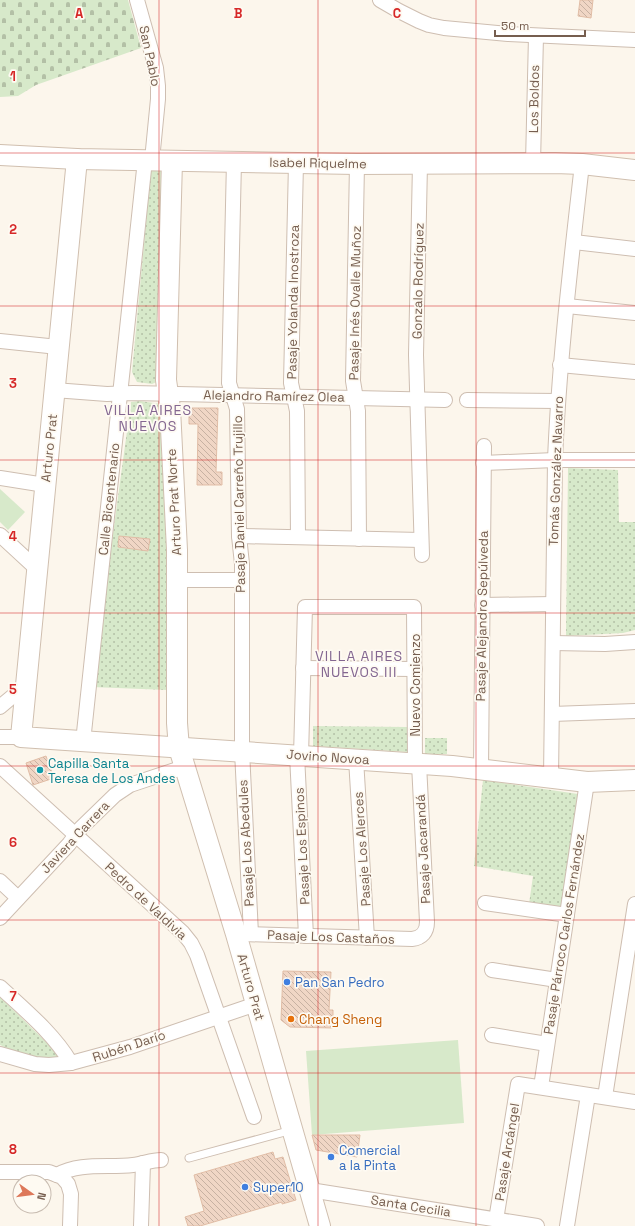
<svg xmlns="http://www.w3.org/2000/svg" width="635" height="1226" font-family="'Space Grotesk',sans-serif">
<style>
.grass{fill:#d7e9ca}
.cemetery{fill:url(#cemetery-stones)}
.park{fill:url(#park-dots)}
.building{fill:url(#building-back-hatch);stroke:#e1bda6}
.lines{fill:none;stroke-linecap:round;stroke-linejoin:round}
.lane-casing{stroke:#cebeb1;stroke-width:9}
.street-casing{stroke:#cebeb1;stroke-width:16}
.secondary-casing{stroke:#d0bfaf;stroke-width:22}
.lane{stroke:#fff;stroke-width:7}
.street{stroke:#fff;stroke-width:14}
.secondary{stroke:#fff;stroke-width:20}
.grid{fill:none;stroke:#d62828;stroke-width:1;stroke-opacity:0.55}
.culture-dot{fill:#0f9aa8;stroke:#fefaf2;stroke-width:1.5}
.shop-dot{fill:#3f7fe0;stroke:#fefaf2;stroke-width:1.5}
.food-dot{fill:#e8710a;stroke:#fefaf2;stroke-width:1.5}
.labels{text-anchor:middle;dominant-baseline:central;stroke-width:3.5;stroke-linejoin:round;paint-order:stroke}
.street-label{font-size:13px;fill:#765e4f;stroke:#fefaf2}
.culture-label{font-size:13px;fill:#0d838f;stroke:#fefaf2;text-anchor:start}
.shop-label{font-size:13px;fill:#366cbe;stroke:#fefaf2;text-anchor:start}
.food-label{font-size:13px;fill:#c56008;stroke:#fefaf2;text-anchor:start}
.neighbourhood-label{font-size:14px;letter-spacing:1px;fill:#846791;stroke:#fefaf2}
.grid-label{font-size:13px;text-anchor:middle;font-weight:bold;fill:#d62828;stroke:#fefaf2;stroke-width:3.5;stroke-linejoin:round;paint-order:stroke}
</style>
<defs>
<pattern id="cemetery-stones" width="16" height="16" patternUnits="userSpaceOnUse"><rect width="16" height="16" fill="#d7e9ca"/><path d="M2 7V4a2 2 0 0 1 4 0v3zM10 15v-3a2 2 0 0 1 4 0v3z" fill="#b3c0a6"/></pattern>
<pattern id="park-dots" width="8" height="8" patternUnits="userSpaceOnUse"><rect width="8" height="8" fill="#d7e9ca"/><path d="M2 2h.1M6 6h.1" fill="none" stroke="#b3c0a6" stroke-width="1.8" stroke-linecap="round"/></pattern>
<pattern id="building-back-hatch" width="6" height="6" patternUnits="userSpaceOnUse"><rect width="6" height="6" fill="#f0d6c5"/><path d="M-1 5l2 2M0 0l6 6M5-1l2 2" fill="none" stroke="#c7b1a2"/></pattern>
</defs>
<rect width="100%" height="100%" fill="#fcf6ec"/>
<g class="grass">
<polygon points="0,489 25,512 8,530 0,522"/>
<polygon points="458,1040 464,1123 312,1135 306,1051"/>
</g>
<polygon class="cemetery" points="0,0 128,0 141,48 36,85 18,96 0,97"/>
<g class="park">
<polygon points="151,169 161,170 159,381 152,384 137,382 132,372"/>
<polygon points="140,401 161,404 167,517 167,690 92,687 131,402"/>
<polygon points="568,468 618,470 619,522 635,522 635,630 623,633 566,636"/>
<polygon points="313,726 407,727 408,752 313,746"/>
<rect x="425" y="738" width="22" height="16"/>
<polygon points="483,780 578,794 561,910 529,904 533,876 474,866"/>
<polygon points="0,997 46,1042 60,1058 26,1057 0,1045"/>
</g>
<g class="building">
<polygon points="580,0 593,0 591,18 578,16"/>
<polygon points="189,408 218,408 216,472 222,472 222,485 197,485 198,424 189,424"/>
<polygon points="119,536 150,539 148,551 118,547"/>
<polygon points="46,756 54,778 33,785 26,763"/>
<polygon points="283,971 331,972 329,1010 333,1010 333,1028 290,1027 281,1020"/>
<polygon points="312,1135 360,1135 357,1157 316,1150"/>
<polygon points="273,1152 275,1159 283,1157 296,1200 282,1204 282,1202 200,1226 188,1226 185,1217 204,1211 194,1175"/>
</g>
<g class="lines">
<defs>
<polyline id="lane" points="189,1158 292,1130"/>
<g id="street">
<polyline points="137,0 156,68 158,86 158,99 152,160"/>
<polyline points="380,0 399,11 419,21 429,25 444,28 508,34 635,40"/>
<polyline points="234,161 229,383 237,409 239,536 242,564 242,751 251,934"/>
<polyline points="296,163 291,383 297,411 298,537"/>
<polyline points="533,163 536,36"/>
<polyline points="357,164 353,381 358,411 359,539"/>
<polyline points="420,164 416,355 422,555"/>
<polyline points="574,242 635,249"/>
<polyline points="567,306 635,313"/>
<polyline points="0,341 58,347"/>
<polyline points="560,365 635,372"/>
<polyline points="54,390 107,394 133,393 445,400"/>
<polyline points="467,400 558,401"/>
<polyline points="483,463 555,460 635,460"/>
<polyline points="0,478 45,485"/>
<polyline points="0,535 37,569"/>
<polyline points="239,536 421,540"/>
<polyline points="177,580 241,580"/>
<polyline points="482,605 553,604"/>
<polyline points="553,643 605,644 635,642"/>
<polyline points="303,668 415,669"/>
<polyline points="0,707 13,696 25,692"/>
<polyline points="552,714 635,711"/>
<polyline points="0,737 21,737"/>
<polyline points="83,742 145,160"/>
<polyline points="297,755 306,936"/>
<polyline points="301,756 305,607 414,607 415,763"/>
<polyline points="356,759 367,938"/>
<polyline points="0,766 183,933 191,943 197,955 254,1117"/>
<polyline points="481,769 484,446"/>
<path d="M 551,778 L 555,460 C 559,361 571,262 582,164"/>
<polyline points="0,881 18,898"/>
<polyline points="485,903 567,915"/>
<polyline points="0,918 69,844 81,828 115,795 130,785 184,767"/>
<path d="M 242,934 L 412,939 C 422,938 427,932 427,922 L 419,764"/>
<polyline points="492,970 557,980"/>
<path d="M 0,987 C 26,1011 53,1033 71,1063"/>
<polyline points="492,1035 547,1044"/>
<polyline points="0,1054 35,1064 49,1065 71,1063 130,1047 256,1004"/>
<polyline points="541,1087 587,782"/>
<polyline points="605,1097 635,904"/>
<polyline points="0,1172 49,1172 62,1177 68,1184 71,1194 70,1226"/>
<path d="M 57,1175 C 80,1162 108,1168 133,1165 C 143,1164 151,1160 161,1160"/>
<polyline points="310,1190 537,1226"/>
<polyline points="496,1220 518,1084 635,1102"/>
<polyline points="141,1226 143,1163"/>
<polyline points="567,1226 588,1095"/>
</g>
<g id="secondary">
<polyline points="0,155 77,159 357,164 555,163 582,164 635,170"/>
<polyline points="77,159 21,737 452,766 587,782 635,780"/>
<polyline points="172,161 166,380 170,408 177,550 177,723 179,748 236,934 320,1226"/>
</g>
</defs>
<use href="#lane" class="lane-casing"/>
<use href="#street" class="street-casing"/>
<use href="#secondary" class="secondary-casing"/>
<use href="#lane" class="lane"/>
<use href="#street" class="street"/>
<use href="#secondary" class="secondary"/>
</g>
<path class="grid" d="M 159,0 L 159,1226M 318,0 L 318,1226M 476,0 L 476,1226M 0,153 L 635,153M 0,306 L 635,306M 0,460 L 635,460M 0,613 L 635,613M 0,766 L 635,766M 0,920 L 635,920M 0,1073 L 635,1073"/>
<circle class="culture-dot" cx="40" cy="770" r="4"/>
<g class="shop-dot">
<circle cx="287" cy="982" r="4"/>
<circle cx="331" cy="1157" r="4"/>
<circle cx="245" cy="1187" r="4"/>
</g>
<circle class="food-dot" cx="291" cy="1019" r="4"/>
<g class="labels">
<g class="street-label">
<text transform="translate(150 56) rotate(78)">San Pablo</text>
<text transform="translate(534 99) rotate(-89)">Los Boldos</text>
<text transform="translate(318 163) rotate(1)">Isabel Riquelme</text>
<text transform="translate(418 281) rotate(-89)">Gonzalo Rodríguez</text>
<text transform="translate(293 302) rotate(-89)">Pasaje Yolanda Inostroza</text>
<text transform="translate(355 303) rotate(-89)">Pasaje Inés Ovalle Muñoz</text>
<text transform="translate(274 396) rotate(1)">Alejandro Ramírez Olea</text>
<text transform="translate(49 448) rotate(-84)">Arturo Prat</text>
<text transform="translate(556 471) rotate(-88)">Tomás González Navarro</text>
<text transform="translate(109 499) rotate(-84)">Calle Bicentenario</text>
<text transform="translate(174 502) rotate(-93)">Arturo Prat Norte</text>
<text transform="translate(239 504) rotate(-91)">Pasaje Daniel Carreño Trujillo</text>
<text transform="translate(482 616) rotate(-89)">Pasaje Alejandro Sepúlveda</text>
<text transform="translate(415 685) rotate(-90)">Nuevo Comienzo</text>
<text transform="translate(328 757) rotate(4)">Jovino Novoa</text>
<text transform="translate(75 837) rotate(-47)">Javiera Carrera</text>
<text transform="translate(246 843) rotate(-93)">Pasaje Los Abedules</text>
<text transform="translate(302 846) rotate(-93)">Pasaje Los Espinos</text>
<text transform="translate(362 849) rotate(-94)">Pasaje Los Alerces</text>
<text transform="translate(423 849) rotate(-93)">Pasaje Jacarandá</text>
<text transform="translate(146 901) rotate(43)">Pedro de Valdivia</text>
<text transform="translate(564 934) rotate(-81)">Pasaje Párroco Carlos Fernández</text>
<text transform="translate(331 937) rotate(2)">Pasaje Los Castaños</text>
<text transform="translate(251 987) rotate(74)">Arturo Prat</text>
<text transform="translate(129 1046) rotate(-18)">Rubén Darío</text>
<text transform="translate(507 1152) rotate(-81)">Pasaje Arcángel</text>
<text transform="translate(411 1206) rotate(9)">Santa Cecilia</text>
</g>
<g class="culture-label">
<text x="48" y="763">Capilla Santa<tspan x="48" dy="15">Teresa de Los Andes</tspan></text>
</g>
<g class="shop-label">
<text x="295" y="982">Pan San Pedro</text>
<text x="339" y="1150">Comercial<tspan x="339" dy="15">a la Pinta</tspan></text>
<text x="253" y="1187">Super10</text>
</g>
<g class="food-label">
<text x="299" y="1019">Chang Sheng</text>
</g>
<g class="neighbourhood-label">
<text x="148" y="410">VILLA AIRES<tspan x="148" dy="16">NUEVOS</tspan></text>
<text x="359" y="656">VILLA AIRES<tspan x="359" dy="16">NUEVOS III</tspan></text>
</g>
</g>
<g class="grid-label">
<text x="79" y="18">A</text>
<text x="238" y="18">B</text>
<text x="397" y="18">C</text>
<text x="13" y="81">1</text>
<text x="13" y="234">2</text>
<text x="13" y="388">3</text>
<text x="13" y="541">4</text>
<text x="13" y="694">5</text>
<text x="13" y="847">6</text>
<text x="13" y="1001">7</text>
<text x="13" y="1154">8</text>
</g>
<g transform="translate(32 1194) rotate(104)"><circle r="19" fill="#fefaf2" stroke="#c8bcb1"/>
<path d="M0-3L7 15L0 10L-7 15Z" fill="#dd785a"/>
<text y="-6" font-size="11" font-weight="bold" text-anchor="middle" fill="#765e4f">N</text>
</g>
<path d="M495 30v6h90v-6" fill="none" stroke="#765e4f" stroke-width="2"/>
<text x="501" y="30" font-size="12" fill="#765e4f" stroke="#fefaf2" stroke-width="3" paint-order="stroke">50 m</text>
</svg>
